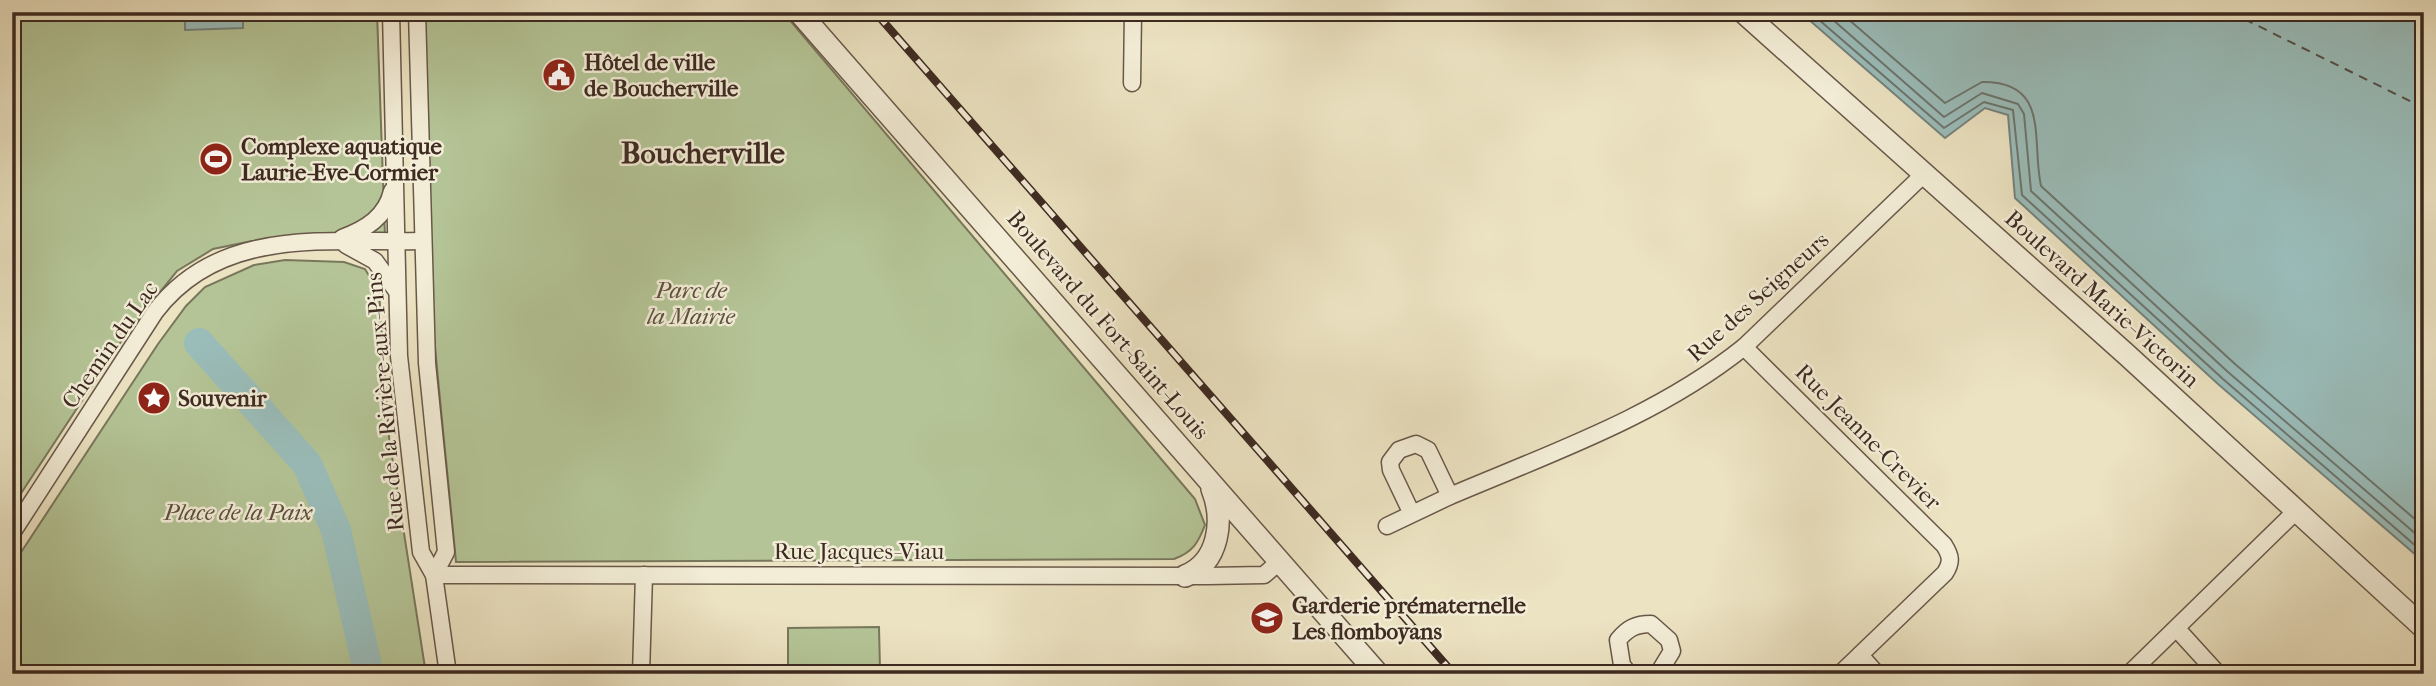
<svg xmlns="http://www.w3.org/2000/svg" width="2436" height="686" font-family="'IM FELL French Canon',serif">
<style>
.green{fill:#b4c496;stroke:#78775c;stroke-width:2}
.water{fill:#9abdba;stroke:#75827d;stroke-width:2}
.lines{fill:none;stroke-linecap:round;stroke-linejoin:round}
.shore{stroke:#6c746e;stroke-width:2}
.river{stroke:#9abdba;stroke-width:30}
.ferry{stroke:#544f47;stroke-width:2;stroke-dasharray:9 7;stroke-linecap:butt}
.minor-casing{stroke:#695849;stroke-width:19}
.tertiary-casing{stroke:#695849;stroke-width:24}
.minor{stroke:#f3edd7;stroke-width:16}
.tertiary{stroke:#f3edd7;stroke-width:21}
.rail-casing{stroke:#3d2a21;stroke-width:8}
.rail{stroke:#f3edd7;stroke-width:5;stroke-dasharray:16;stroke-linecap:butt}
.labels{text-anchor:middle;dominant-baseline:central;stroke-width:5;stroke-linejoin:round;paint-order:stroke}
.poi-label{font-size:23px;font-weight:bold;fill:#3d2a21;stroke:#f3edd7;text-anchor:start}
.park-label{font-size:23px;font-style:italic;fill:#5b503e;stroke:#f3edd7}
.street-label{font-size:23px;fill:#3d2a21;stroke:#f3edd7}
.district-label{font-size:30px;font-weight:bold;fill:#3d2a21;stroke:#f3edd7}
</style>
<rect width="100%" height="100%" fill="#ece3c2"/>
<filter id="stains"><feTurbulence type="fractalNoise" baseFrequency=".00286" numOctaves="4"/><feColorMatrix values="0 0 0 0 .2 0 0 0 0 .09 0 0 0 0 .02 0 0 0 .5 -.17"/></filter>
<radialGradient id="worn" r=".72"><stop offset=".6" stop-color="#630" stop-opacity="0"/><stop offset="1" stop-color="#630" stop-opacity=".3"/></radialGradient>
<g class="green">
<polygon points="12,12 377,12 385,236 252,241 213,249 177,271 126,334 12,507"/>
<path d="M 419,12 L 783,12 L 1195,499 L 1205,525 C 1198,543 1193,552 1174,559 L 456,562 C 439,381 415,193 419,12 Z"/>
<polygon points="285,260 344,262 365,269 379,292 389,437 426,674 12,674 12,566 158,344 186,306 205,287 254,265"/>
<polygon points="879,627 880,669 788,670 788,628"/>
</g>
<g class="water">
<polygon points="185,12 243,12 243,28 185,30"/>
<polygon points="1800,12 2424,12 2424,562 2218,384 2015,198 2008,115 1985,108 1945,138"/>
</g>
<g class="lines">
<g class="shore">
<polyline points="1810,12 1944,128 1984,102 2013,110 2022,195 2223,379 2424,553"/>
<polyline points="1824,12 1944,117 1982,93 2018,104 2024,114 2031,191 2228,372 2424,541"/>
<path d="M 1840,12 L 1945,103 L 1982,82 C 2051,81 2031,141 2041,186 L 2235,364 L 2424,527"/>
</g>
<polyline class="river" points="199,343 307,464 336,530 369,674"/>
<polyline class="ferry" points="2230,12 2424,108"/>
<defs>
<g id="minor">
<polyline points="391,12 399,356 421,552 434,575 448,674"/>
<polyline points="417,12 427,363 446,552 434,575"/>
<polyline points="1132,83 1133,12"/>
<path d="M 342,238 C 366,229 386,217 392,191"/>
<polyline points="346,245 375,261 396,290"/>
<path d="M 1744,347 L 1944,545 C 1951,556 1952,562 1945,573 L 1840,674"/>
<path d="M 1450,496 C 1551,453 1658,416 1744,347 L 1924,174"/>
<path d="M 1387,526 C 1408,516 1429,506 1450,496 L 1428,450 L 1416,444 L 1399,450 L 1390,462 L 1391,470 L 1412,514"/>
<path d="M 12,533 L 155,312 C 220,226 327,243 422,241"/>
<polyline points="434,575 1208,576 1264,575 1280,561"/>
<polyline points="2177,629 2218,674"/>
<polyline points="1860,655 1877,674"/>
<polyline points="641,674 644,575"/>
<path d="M 1629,674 L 1622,665 L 1618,640 C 1628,628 1636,624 1651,624 L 1669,640 L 1672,651 L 1658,674"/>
<polyline points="2129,674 2296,511"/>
</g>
<g id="tertiary">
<polyline points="799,12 1378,674"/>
<polyline points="1743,12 2127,355 2424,628"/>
<path d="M 1185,576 C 1220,562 1224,519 1212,489"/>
</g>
</defs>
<use href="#minor" class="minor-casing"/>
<use href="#tertiary" class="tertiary-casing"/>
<use href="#minor" class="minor"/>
<use href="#tertiary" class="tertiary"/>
<defs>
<polyline id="rail" points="875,12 1454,674"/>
</defs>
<use href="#rail" class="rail-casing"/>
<use href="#rail" class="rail"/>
</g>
<defs>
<symbol id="civic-disc" viewBox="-11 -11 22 22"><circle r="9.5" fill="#8f2418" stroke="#f3edd7"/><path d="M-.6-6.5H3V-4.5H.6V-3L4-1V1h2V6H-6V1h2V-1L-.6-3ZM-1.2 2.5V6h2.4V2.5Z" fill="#fff"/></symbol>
<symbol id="stadium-disc" viewBox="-11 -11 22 22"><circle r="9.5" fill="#8f2418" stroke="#f3edd7"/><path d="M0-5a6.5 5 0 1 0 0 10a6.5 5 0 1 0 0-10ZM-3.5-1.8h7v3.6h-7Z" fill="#fff"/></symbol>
<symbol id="sight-disc" viewBox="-11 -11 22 22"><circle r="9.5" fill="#8f2418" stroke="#f3edd7"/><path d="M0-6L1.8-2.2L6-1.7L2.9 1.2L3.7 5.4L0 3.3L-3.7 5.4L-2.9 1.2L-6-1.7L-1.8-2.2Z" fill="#fff"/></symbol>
<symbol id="school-disc" viewBox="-11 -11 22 22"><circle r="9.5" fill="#8f2418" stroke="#f3edd7"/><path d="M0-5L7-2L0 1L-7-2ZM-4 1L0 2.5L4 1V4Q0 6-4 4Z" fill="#fff"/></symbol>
</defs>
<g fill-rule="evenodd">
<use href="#civic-disc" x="540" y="56" width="38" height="38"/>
<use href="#stadium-disc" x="197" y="140" width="38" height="38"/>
<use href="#sight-disc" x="135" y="379" width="38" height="38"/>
<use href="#school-disc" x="1248" y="599" width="38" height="38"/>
</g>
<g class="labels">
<g class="poi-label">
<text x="584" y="62">Hôtel de ville<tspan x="584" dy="26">de Boucherville</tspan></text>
<text x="241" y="146">Complexe aquatique<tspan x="241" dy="26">Laurie-Eve-Cormier</tspan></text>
<text x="178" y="398">Souvenir</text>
<text x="1292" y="605">Garderie prématernelle<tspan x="1292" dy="26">Les flomboyans</tspan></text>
</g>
<g class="park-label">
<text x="691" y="290">Parc de<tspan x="691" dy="26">la Mairie</tspan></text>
<text x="238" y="512">Place de la Paix</text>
</g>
<g class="street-label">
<text transform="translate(1758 297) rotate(-42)">Rue des Seigneurs</text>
<text transform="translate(2102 299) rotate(42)">Boulevard Marie-Victorin</text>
<text transform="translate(1108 325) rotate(49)">Boulevard du Fort-Saint-Louis</text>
<text transform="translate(110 345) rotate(-55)">Chemin du Lac</text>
<text transform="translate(385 402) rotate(-95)">Rue de la Rivière-aux-Pins</text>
<text transform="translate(1868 437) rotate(45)">Rue Jeanne-Crevier</text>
<text x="859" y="551">Rue Jacques-Viau</text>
</g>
<g class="district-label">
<text x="703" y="153">Boucherville</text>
</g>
</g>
<rect width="2436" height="686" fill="none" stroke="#ece3c2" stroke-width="42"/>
<rect x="14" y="14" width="2408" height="658" fill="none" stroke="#3d2a21" stroke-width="3.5"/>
<rect x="21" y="21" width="2394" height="644" fill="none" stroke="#3d2a21" stroke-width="2"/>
<rect width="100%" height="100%" filter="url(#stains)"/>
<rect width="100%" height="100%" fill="url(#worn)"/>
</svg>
